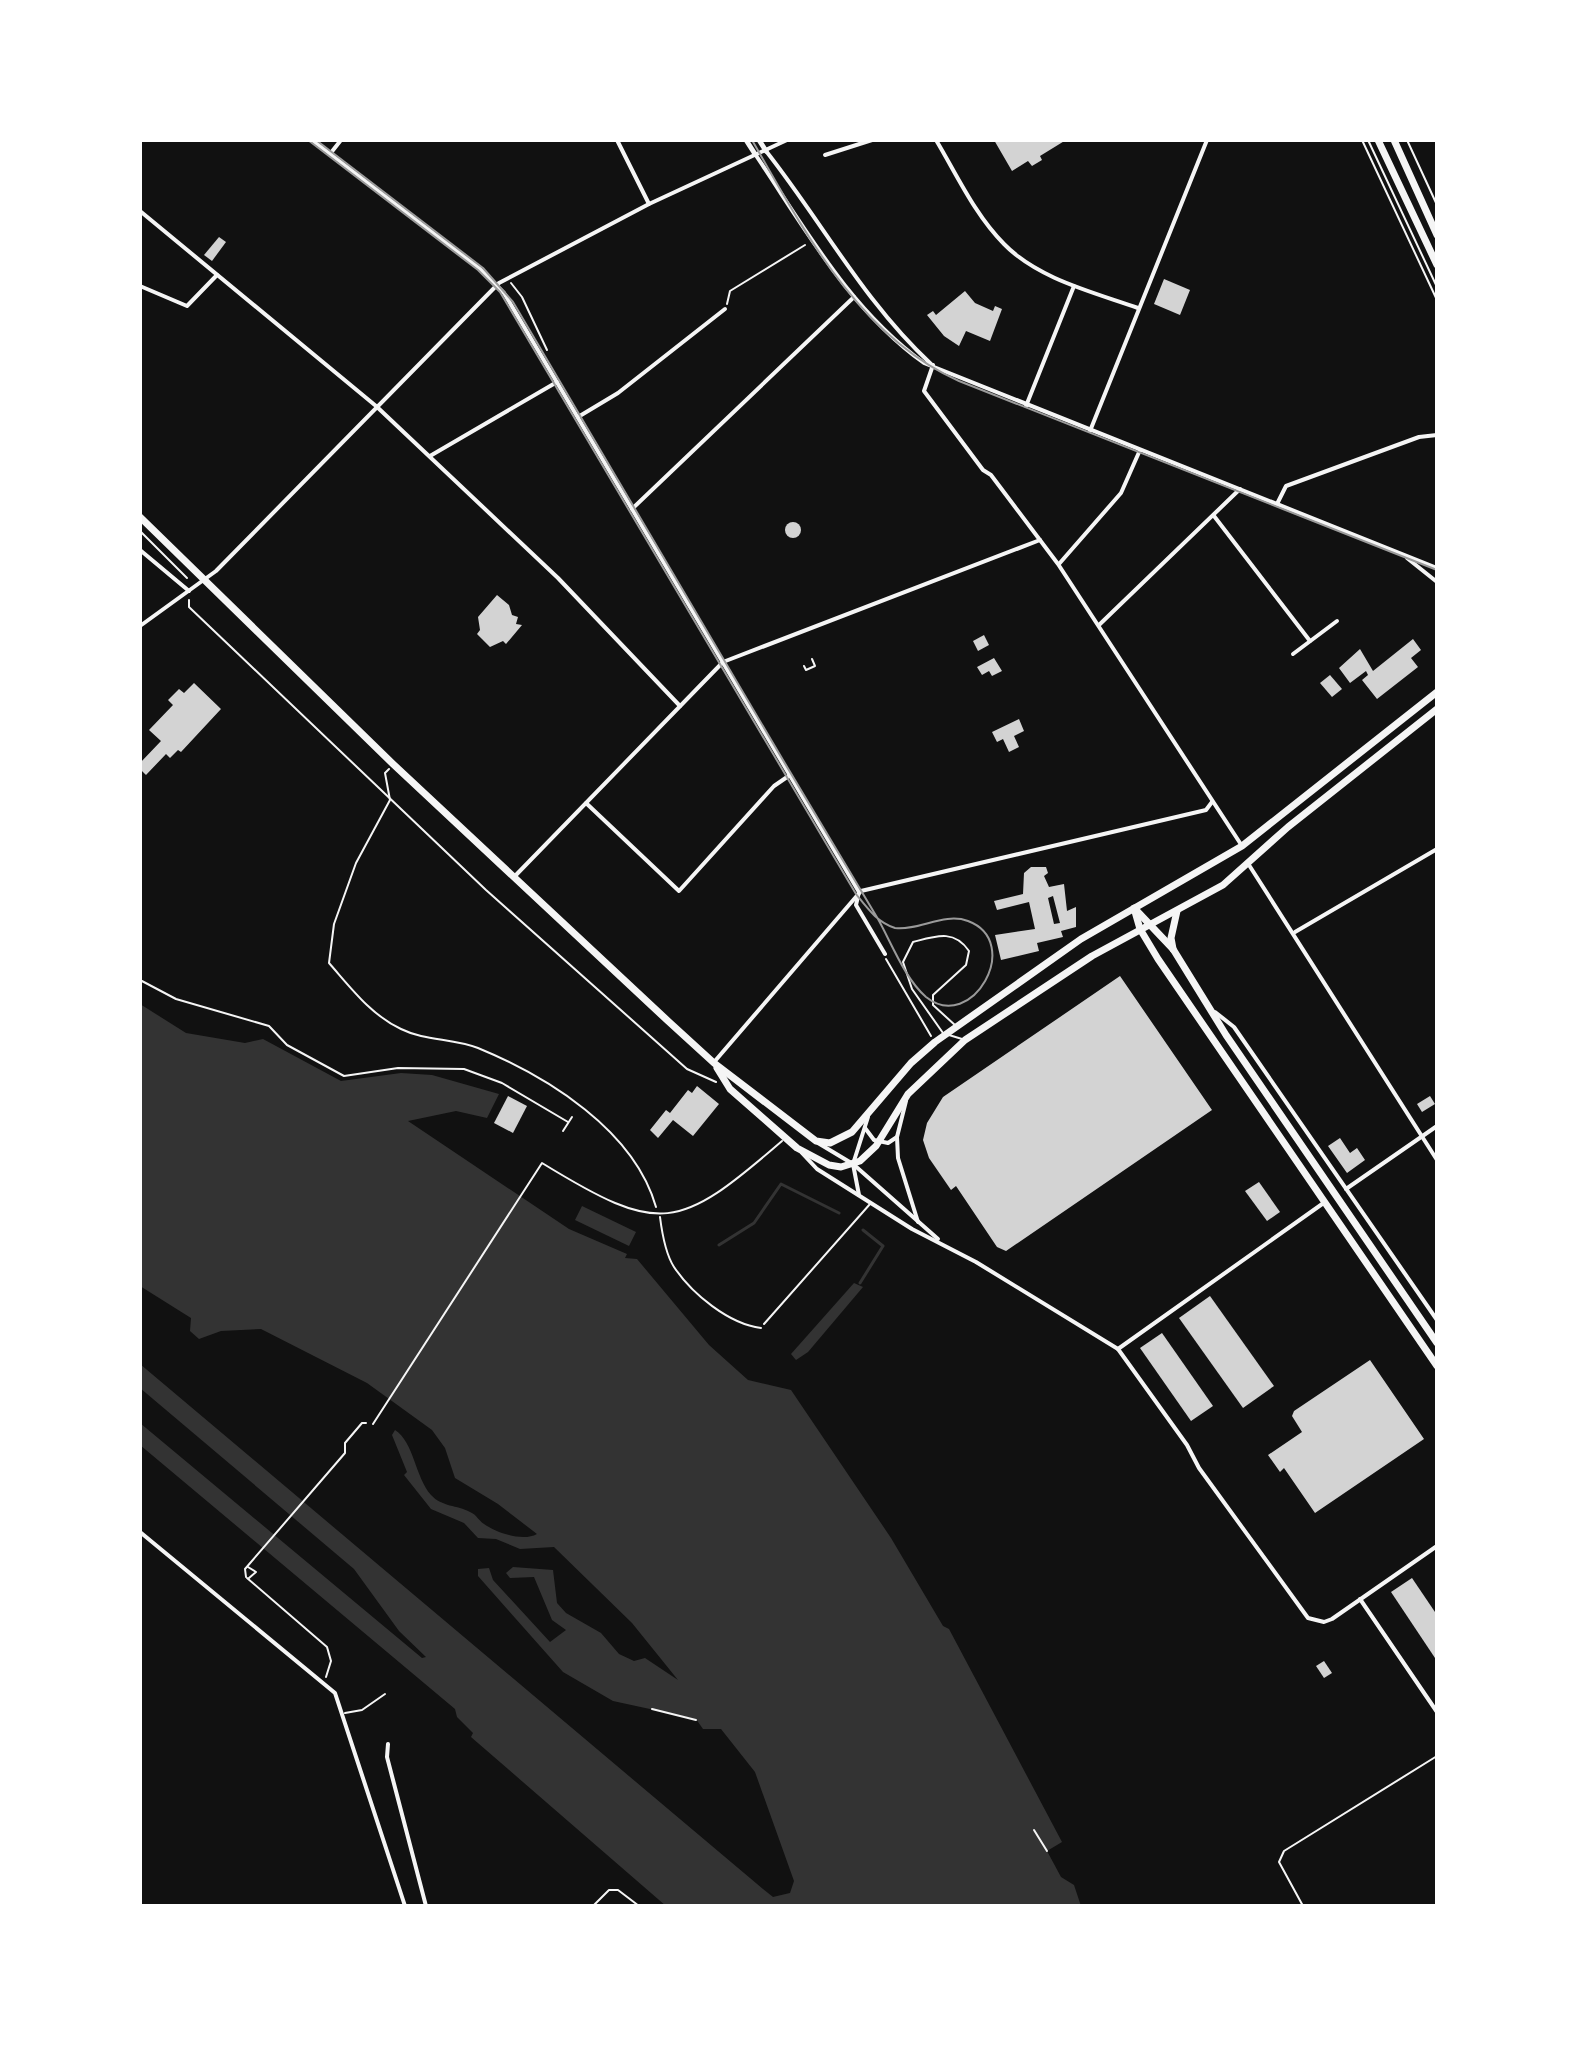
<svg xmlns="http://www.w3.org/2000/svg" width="1577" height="2046" font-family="'DM Sans',sans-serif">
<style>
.water{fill:#333}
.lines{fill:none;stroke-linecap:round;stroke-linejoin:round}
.stream{stroke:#333;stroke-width:3}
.building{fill:#d3d3d3;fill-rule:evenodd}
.path{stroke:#f5f5f5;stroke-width:2}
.service{stroke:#f5f5f5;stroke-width:2}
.minor{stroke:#f5f5f5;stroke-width:4}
.tertiary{stroke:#f5f5f5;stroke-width:5}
.primary{stroke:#f5f5f5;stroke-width:7}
.tram{stroke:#9a9a9a;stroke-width:2}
</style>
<rect width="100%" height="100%" fill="#111"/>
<g class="water">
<path d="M 140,1004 L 186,1033 L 245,1043 L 263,1039 L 341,1081 L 401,1073 L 432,1075 L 499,1094 L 487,1118 L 456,1111 L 408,1121 L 569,1229 L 627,1254 L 625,1258 L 637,1259 L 709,1345 L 748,1380 L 791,1390 L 891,1538 L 943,1626 L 949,1629 L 1062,1842 L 1047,1851 L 1061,1877 L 1074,1885 L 1081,1906 L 666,1906 L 471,1737 L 473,1733 L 457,1717 L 455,1709 L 140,1445 L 140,1423 L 422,1658 L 426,1657 L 399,1631 L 354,1569 L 140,1388 L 140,1364 L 763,1889 L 773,1897 L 790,1893 L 794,1881 L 755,1772 L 721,1729 L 703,1729 L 696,1719 L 613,1701 L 563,1672 L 478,1576 L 478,1569 L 489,1568 L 493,1580 L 550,1642 L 566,1630 L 552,1620 L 534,1577 L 510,1578 L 506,1573 L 513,1567 L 553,1570 L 557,1603 L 566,1613 L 601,1633 L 619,1654 L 634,1661 L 645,1658 L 678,1680 L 632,1623 L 554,1547 L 520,1549 L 496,1539 L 478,1538 L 464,1523 L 431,1509 L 404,1475 L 407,1472 L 392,1435 L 395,1430 C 414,1442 415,1477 431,1495 C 442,1507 457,1505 470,1512 C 477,1515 478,1520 484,1524 C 497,1533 523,1542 537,1534 L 498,1504 L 455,1478 L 445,1448 L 432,1430 L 367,1383 L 261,1329 L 221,1331 L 199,1339 L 190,1331 L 191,1318 L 140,1286 Z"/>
<polygon points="582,1206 636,1232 629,1246 575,1220"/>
<polygon points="854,1283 863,1287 808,1352 796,1360 791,1354"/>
</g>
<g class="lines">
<g class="stream">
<polyline points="719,1245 754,1223 781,1184 839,1213"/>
<polyline points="860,1283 883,1246 863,1230"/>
</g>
</g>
<g class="building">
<polygon points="994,140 1066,140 1040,156 1042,160 1032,166 1028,161 1012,171"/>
<polygon points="219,237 226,242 212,261 204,255"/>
<polygon points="1164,279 1190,290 1180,315 1154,304"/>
<polygon points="965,291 975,303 993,311 995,306 1002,309 990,341 966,331 959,346 944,336 927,315 933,311 936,315"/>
<circle cx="793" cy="530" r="8"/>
<polygon points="497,595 509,605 512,615 518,617 516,624 522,625 506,644 503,641 490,647 477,634 480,630 478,617"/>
<polygon points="984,635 989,645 978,651 973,641"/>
<polygon points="1413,639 1421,650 1411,658 1418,667 1377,699 1362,680 1368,675 1366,671 1350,683 1339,668 1360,649 1373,671"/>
<polygon points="994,658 1002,671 992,676 989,671 982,675 977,667"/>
<polygon points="1330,675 1342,689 1332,697 1320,683"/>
<polygon points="194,683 221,709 181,752 178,750 170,758 166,754 146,775 140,769 140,763 161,741 149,730 173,705 168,700 179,689 184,693"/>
<polygon points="1019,719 1024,731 1014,736 1019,747 1009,752 1003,739 997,742 992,732"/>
<path d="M 1031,867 L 1046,867 L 1048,873 L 1044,876 L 1049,887 L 1064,884 L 1067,911 L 1076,907 L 1076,927 L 1061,931 L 1063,937 L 1037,943 L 1039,951 L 1001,960 L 995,935 L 1035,929 L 1029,902 L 997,910 L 994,901 L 1023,894 L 1024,873 ZM 1053,896 L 1060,923 L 1054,924 L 1048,898 Z"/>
<polygon points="1120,976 1212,1110 1006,1251 997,1247 956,1186 951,1190 929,1158 923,1140 927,1123 943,1097"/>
<polygon points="697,1086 719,1104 693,1136 673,1120 658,1138 650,1130 666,1110 670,1113 688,1090 692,1093"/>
<polygon points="508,1096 527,1106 513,1133 494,1123"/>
<polygon points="1430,1096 1435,1104 1422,1112 1417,1104"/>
<polygon points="1340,1138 1350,1153 1357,1148 1365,1160 1347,1173 1328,1146"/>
<polygon points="1259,1182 1280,1212 1267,1221 1245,1191"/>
<polygon points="1210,1296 1274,1386 1243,1408 1179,1318"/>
<polygon points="1162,1333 1213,1406 1191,1421 1140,1348"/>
<polygon points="1370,1360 1424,1439 1315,1513 1284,1468 1280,1472 1268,1455 1302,1432 1292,1416 1294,1411"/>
<polygon points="1412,1578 1437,1615 1437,1661 1391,1592"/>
<polygon points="1324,1661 1332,1673 1324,1678 1316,1666"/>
</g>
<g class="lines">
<g class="path">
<polyline points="1362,140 1437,300"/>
<polyline points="1368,140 1437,287"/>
<polyline points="1407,140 1437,205"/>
<polyline points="511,283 522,297 547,350"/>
<polyline points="727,304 730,291 805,245"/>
<polyline points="140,531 187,578"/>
<polyline points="189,600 189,607 486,890 687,1069 716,1082"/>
<polyline points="804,666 806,670 815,666 812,659"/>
<path d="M 389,769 L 385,773 L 390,800 L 356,863 L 334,924 L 329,963 C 351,988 371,1015 401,1029 C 425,1041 453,1038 478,1048 C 548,1077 634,1130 656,1207"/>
<polyline points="886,959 931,1036"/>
<polyline points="140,980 176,999 269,1026 287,1045 344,1076 398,1068 464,1069 502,1083 568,1122"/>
<polyline points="563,1131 572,1117"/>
<path d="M 660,1217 C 662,1233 665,1253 674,1267 C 692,1294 729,1324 761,1328"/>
<polyline points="248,1567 256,1572 249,1578"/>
<polyline points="246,1577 245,1569 345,1453 345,1443 362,1423 366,1423"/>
<polyline points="247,1578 327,1647 331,1661 326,1677"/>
<polyline points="652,1709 696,1720"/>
<polyline points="1034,1830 1047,1851"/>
<polyline points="593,1906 609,1890 618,1890 639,1906"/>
<polyline points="1303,1906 1279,1862 1284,1851 1437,1756"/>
</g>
<g class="service">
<path d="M 943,1033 L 912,989 L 903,962 L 913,942 C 936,936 954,929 969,951 L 966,965 L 933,995 L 933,1005 L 956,1026"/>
<polyline points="949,1035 962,1039"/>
<polyline points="764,1324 870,1204"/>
<path d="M 373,1424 L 542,1163 C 661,1236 678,1231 782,1141"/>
<polyline points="345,1713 362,1710 385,1694"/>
</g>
<g class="minor">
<polyline points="312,140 479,268 504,293 859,892 856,905 885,954"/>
<polyline points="484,140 493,140"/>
<polyline points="617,140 649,204"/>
<path d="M 936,140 C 957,175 975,215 1004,244 C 1038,279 1093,292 1138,308"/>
<path d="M 766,151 C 822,222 864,302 931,364"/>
<polyline points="330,154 341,140"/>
<path d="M 755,154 C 805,228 849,309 924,363 L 1437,568"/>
<polyline points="825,155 872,140"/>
<polyline points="140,211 376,406 558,578 680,706"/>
<polyline points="140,286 187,306 217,275"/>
<polyline points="933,365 924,391 983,470 991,475 1058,564 1242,846"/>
<polyline points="1026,406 1074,286"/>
<polyline points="578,417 618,393 725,309"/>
<polyline points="1090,431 1207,140"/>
<polyline points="430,456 557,382"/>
<polyline points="1277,504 1286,486 1419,437 1437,435"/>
<polyline points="632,509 854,297"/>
<polyline points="1214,516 1310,641"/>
<polyline points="140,550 189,591"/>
<polyline points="1407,558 1437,582"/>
<polyline points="1059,564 1121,493 1140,450"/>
<polyline points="1099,625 1240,489"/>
<polyline points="140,626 216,571 499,283 649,204 787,140"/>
<polyline points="1293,654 1337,621"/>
<polyline points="586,803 679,891 774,786 790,775"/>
<polyline points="1249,865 1437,1160"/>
<polyline points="515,876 723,662 1040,540"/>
<polyline points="1295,932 1437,849"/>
<polyline points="1215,1012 1234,1027 1437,1320"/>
<polyline points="715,1061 861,891 1206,810 1212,802"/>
<polyline points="906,1101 897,1137 898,1158 918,1222"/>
<polyline points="865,1128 874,1140 888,1143 897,1137"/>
<polyline points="818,1143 853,1164 938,1239"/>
<polyline points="802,1153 817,1169 912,1229 976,1262 1118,1349 1187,1445 1199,1468 1308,1618 1324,1622 1332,1619 1437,1546"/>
<polyline points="1346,1189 1437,1126"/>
<polyline points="859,1195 853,1164 868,1117"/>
<polyline points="1118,1349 1325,1202"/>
<polyline points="140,1532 335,1693 405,1906"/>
<polyline points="1360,1599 1437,1712"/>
<polyline points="388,1744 387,1757 426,1906"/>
</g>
<g class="tertiary">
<polyline points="746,140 755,154"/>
<polyline points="759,140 766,151"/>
</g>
<g class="primary">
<polyline points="1378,140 1437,265"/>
<polyline points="1394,140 1437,235"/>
<polyline points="140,517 393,764 668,1021 714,1063 816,1141 830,1143 852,1132 911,1063 935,1042 1081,939 1242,846 1437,692"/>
<polyline points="1134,908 1140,929 1158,959 1437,1366"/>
<polyline points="1136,910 1173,949 1226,1035 1437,1343"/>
<polyline points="1173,949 1171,938 1177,911"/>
<polyline points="717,1068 730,1089 797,1148 829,1165 841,1167 860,1161 876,1146 908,1094 965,1040 1092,956 1223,885 1288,827 1437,709"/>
</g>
<g class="tram">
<path d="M 308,140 L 478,270 L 500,292 L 856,894 C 868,909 877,922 895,928 C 919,931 944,912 968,921 C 1024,942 972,1034 926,997 C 905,979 891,942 878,919 C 755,714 633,508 513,302 L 483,268 L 316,140"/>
<path d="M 752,140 C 804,231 859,337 959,381 L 1437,570"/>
</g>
</g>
<rect width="1577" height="2046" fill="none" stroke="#ffffff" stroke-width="284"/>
</svg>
